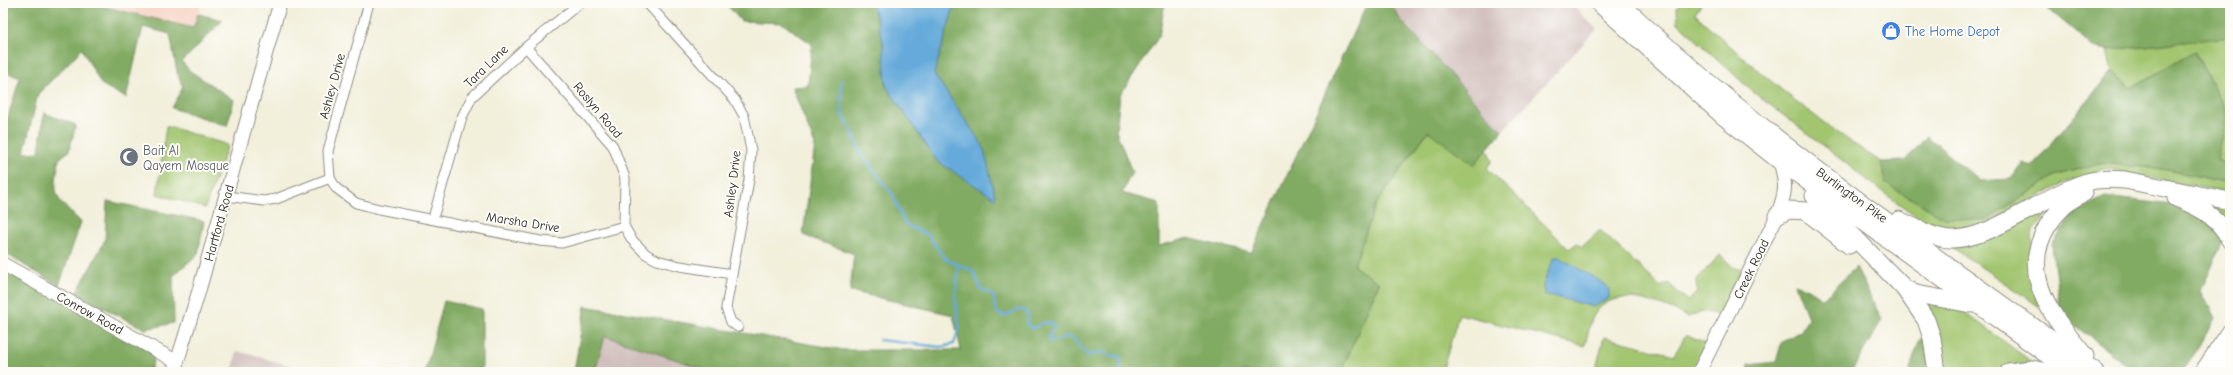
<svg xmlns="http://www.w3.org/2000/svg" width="2233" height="375" font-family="'Comic Neue',sans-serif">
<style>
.built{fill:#f6d2c3}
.industrial{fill:#d1bfbd}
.green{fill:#a2c56f;stroke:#66784d}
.forest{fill:#81aa62;stroke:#566a46}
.water{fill:#65aada;stroke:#486a82}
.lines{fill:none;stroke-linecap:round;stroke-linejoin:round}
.stream{stroke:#65aada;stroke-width:2.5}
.street-casing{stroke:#8e8d83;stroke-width:11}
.secondary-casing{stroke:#8e8d83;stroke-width:15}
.primary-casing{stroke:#8e8d83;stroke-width:17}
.highway-casing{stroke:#8e8d83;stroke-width:19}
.street{stroke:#fff;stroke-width:9}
.secondary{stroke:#fff;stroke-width:13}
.primary{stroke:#fff;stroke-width:15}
.highway{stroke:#fff;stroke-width:17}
.labels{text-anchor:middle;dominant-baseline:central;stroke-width:4;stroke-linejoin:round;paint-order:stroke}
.shop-label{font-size:13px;fill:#366cbe;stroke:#fdfcf7;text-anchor:start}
.street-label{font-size:13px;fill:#2b2b2b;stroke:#fdfcf7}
.worship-label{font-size:13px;fill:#5b616d;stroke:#fdfcf7;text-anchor:start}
</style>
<rect width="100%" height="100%" fill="#fdfcf7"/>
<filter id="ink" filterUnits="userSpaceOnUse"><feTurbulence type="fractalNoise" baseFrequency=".025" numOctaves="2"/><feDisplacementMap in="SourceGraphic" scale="8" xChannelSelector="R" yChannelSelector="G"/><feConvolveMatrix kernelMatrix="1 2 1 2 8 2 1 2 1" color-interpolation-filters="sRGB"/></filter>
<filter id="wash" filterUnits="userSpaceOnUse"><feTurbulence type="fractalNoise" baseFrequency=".012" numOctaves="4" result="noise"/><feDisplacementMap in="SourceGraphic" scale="16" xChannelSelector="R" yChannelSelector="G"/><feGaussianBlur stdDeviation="0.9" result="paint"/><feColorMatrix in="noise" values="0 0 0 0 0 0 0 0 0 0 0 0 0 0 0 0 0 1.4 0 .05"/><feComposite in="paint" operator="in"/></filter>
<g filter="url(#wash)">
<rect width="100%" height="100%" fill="#f2efdb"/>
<polygon class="built" points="89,3 202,3 193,28"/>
<g class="industrial">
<polygon points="1391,3 1570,3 1597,29 1502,131 1399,18"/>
<polygon points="604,336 713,372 595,372"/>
<polygon points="237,351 314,372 232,372"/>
</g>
<g class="green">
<path d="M 1681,3 L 1702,3 L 1695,14 C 1753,68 1814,119 1881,162 L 1885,183 L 1987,220 L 2054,176 L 2100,163 L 2157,168 L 2230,183 L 2230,193 L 2104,169 L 2063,184 L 1981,226 L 1950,233 L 1929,225 L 1888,196 L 1752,91 L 1678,23 L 1677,8 Z"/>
<polygon points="2230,37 2230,165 2217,160 2228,114 2195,52 2131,88 2112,71 2107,50"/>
<polygon points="166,126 228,145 205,208 157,194"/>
<path d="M 1429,130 L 1474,164 L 1487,149 L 1492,161 L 1487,168 L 1569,249 L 1577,243 L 1582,247 L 1600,230 L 1661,287 L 1668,283 L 1688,301 L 1697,292 L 1696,280 L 1720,255 L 1733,267 L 1741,270 L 1725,306 L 1717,315 L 1703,311 L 1688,317 C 1661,304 1610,281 1592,319 C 1589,327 1587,337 1585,346 L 1459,314 L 1442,372 L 1341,372 L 1379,283 L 1353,266 L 1376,204 Z"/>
<polygon points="2058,200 2033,231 2029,267 2040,307 1950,246 2002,235"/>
<polygon points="2202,204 2230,206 2230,229"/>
<polygon points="1923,300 1960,309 2036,365 2019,364 1996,372 1940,372"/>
<polygon points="1686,335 1704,343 1705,346 1692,372 1595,372 1604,337 1674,355"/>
</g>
<g class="forest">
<path d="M 3,3 L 89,3 L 193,28 L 198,14 L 223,20 L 182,62 L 190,71 L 234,100 L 227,126 L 172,108 L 183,87 L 177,72 L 170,34 L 143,27 L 126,98 L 101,84 L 82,49 L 38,94 L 24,153 L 39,152 L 44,113 L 76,125 L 69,151 L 59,159 C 53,199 53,195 81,222 L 59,286 L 3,252 L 3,169 L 5,165 L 3,162 L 3,132 L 20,78 L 3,71 Z"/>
<polygon points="725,3 872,3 883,42 886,86 937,161 983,146 934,74 955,3 1165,3 1159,36 1120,95 1116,131 1132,172 1122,193 1159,203 1159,246 1188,238 1251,253 1367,3 1391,3 1399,18 1502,131 1474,165 1428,131 1376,204 1354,266 1379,283 1341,372 713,372 605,336 595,372 574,372 585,306 844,350 961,350 953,315 850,291 854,254 803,235 815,145 792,87 808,86 812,44 782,23 741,21"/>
<polygon points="2041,3 2230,3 2230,37 2107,50 2094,47"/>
<polygon points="2194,52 2228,114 2217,160 2230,165 2230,183 2157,168 2100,163 2054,176 1987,220 1944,218 1885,183 1881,162 1905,161 1927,136 1980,181 2011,179 2023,163 2032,167 2112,71 2131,88"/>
<polygon points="2105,197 2190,207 2225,237 2201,291 2215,318 2198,349 2181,372 2135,372 2060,314 2052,245 2073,213"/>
<polygon points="107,201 204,221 198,254 173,276 174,323 145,329 76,294 105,240"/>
<polygon points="1856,267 1882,320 1851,372 1749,372 1748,365 1776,362 1782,341 1801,331 1808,318 1795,284 1808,289 1823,299"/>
<polygon points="3,269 156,350 150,372 3,372"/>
<polygon points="444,301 482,309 482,372 425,372"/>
<polygon points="1920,338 1926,339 1930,372 1909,372"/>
</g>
<g class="water">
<polygon points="872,3 955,3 934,74 983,146 996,199 937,161 886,86 883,42"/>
<polygon points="1554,257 1559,257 1605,284 1609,289 1609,298 1594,307 1544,294 1543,285"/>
</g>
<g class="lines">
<g class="stream">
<path d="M 841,80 L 842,115 L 851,129 L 861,154 L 893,195 L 903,220 L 909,226 L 928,235 L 945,259 L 973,271 L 981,289 L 994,296 C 995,306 993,313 1004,316 C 1013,313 1020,305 1028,314 L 1027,324 L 1032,329 L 1042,323 L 1051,322 L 1054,328 L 1049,336 L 1050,342 C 1055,342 1060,338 1066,337 C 1076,335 1080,351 1088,355 L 1102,352 L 1112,356 L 1119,356 L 1121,359 L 1120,372"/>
<polyline points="879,340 941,347 954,344 959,328 955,296 959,266"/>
</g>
</g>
</g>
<g filter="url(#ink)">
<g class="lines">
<defs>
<g id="street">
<polyline points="369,3 328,151 330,178 336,188 356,203 379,209 540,241 562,243 624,226"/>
<polyline points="647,3 735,100 744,116 751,150 749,180 726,308 731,322 738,327"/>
<polyline points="526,47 613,146 625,178 624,226 632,240 646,254 657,260 680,266 732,274"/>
<polyline points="226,196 264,201 276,199 330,178"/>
<polyline points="433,218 462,117 472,97 526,47 580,3"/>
</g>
<g id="secondary">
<polyline points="3,264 177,362"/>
<polyline points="174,372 198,294 280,3"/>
<path d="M 1699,372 L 1777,216 C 1786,192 1787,187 1780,161"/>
<polyline points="2214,372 2230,349"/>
</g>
<polyline id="primary" points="2202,372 2230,331"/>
<g id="highway">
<polyline points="1599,3 1722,115 1780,161 2071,372"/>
<path d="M 1620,3 C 1765,142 1933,254 2096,372"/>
<path d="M 2084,193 C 2068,200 2057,211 2048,225 C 2017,275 2054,319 2085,356"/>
<polyline points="1814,196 1904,288 1926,320 1932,338 1937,372"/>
<path d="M 2176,198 C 2198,206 2219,217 2230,240"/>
<polyline points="1777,216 1788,210 1806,211 1849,245"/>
<path d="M 1899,220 C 1914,227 1933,238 1950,239 C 1992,241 2048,191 2091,181 C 2102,178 2114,179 2125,180 L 2230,201"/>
<polyline points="1904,288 1916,294 1971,304"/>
<polyline points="2009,372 2032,369 2046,372"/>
<polyline points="2222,372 2230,366"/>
</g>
</defs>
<use href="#street" class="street-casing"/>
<use href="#secondary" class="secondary-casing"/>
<use href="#primary" class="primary-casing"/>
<use href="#highway" class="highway-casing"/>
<use href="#street" class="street"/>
<use href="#secondary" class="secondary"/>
<use href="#primary" class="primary"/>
<use href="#highway" class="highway"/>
</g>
</g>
<defs>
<symbol id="shop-disc" viewBox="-11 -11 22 22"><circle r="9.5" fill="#3f7fe0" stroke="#fdfcf7"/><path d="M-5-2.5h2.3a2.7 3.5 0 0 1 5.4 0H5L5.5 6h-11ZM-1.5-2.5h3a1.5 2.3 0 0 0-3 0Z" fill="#fff"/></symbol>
<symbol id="mosque-disc" viewBox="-11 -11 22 22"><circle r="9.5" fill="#6b7280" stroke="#fdfcf7"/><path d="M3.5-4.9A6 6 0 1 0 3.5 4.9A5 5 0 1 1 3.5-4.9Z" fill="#fff"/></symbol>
</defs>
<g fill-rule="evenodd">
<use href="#shop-disc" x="1880" y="20" width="22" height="22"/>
<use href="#mosque-disc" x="118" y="146" width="22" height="22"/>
</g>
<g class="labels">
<g class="shop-label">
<text x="1905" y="31">The Home Depot</text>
</g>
<g class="street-label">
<text transform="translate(486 66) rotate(-44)">Tara Lane</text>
<text transform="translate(332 86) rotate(-75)">Ashley Drive</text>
<text transform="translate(598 110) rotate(50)">Roslyn Road</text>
<text transform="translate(732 184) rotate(-83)">Ashley Drive</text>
<text transform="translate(1852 195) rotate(36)">Burlington Pike</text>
<text transform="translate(523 222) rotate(9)">Marsha Drive</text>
<text transform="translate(219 223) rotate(-74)">Hartford Road</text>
<text transform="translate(1751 269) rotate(-64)">Creek Road</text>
<text transform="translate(90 313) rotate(29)">Conrow Road</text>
</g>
<g class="worship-label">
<text x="143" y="150">Bait Al<tspan x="143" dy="15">Qayem Mosque</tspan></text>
</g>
</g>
<rect width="2233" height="375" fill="none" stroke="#fdfcf7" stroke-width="16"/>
</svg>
